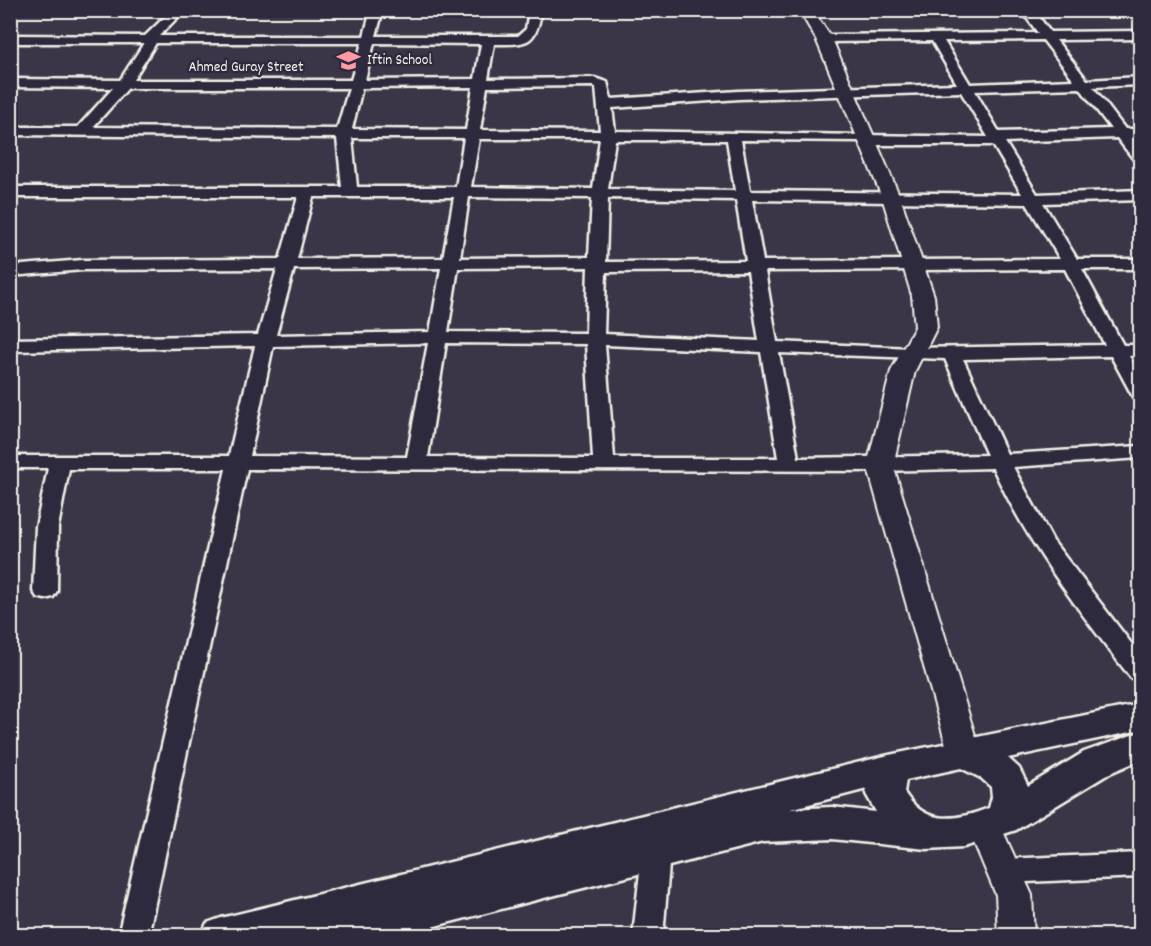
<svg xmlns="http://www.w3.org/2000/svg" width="1151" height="946" font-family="Dekko,sans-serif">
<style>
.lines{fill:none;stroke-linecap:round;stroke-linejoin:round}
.minor-casing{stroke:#f4f1e8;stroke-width:5}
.tertiary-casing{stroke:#f4f1e8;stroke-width:4}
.secondary-casing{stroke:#f4f1e8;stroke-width:5}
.minor{fill:#2f2a3d;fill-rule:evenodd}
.tertiary{fill:#2f2a3d;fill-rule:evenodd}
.secondary{fill:#2f2a3d;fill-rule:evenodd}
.labels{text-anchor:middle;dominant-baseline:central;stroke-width:5;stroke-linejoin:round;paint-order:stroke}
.far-poi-label{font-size:15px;fill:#f4f1e8;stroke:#2f2a3d;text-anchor:start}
.far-street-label{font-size:15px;fill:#f4f1e8;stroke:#2f2a3d}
</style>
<rect width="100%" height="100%" fill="#3b3647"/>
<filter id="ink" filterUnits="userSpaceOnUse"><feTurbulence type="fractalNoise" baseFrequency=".0167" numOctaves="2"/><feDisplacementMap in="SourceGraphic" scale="12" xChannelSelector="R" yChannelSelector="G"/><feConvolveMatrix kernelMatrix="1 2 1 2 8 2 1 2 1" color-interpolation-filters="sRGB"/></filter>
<g filter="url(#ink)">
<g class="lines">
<defs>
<g id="minor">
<path d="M 172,10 L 185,10 L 159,36 L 364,36 L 371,10 L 383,10 L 376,36 L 518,36 L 526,29 L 529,10 L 541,10 C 537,46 525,44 494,44 L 488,79 L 595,78 L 607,82 L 611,99 L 739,91 L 957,84 L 932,41 L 820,42 L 820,36 L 824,35 L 1038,33 L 1021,10 L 1034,10 L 1050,32 L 1140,31 L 1140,39 L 1056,40 L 1087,80 L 1140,77 L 1140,85 L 1093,87 L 1125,129 L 1140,129 L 1140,137 L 1132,137 L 1140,149 L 1140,162 L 1135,161 L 1117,138 L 1005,142 L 1037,194 L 1140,190 L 1140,200 L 1043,203 L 1077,259 L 1140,259 L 1140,269 L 1082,269 L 1123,345 L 1140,345 L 1140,355 L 1129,356 L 1140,376 L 1140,399 L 1133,397 L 1111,356 L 963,359 L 1007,454 L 1140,446 L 1140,458 L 1013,467 L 1053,541 L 1140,655 L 1140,681 L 1131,678 C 1079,611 1028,545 993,468 L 880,471 L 247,469 L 148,936 L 118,936 L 226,469 L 69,469 L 58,527 L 57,591 L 53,597 L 45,599 L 37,597 L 33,591 L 36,527 L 48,468 L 10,468 L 10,456 L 229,456 L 255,346 L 10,351 L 10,339 L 258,335 L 277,269 L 83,270 L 10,276 L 10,266 L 83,260 L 280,259 L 298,197 L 10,197 L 10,187 L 342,187 L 337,138 L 10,135 L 10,127 L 78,127 L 113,88 L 10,87 L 10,79 L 120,80 L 144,43 L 10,43 L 10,35 L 145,36 ZM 1043,40 L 1074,80 L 970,84 L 944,41 ZM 156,43 L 362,43 L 351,80 L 133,80 ZM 374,43 L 481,44 L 475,79 L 365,80 ZM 593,86 L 596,87 L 600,131 L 480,130 L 487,87 ZM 473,87 L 466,130 L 352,129 L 362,88 ZM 128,88 L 349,88 L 337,129 L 93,127 ZM 1080,88 L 1111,129 L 999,132 L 975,91 ZM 961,92 L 988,137 L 615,131 L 612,108 L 739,99 ZM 352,138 L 464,138 L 456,187 L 357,187 ZM 479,139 L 600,139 L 593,189 L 471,187 ZM 615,140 L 727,140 L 735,191 L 608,189 ZM 741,140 L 860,141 L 867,145 L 993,145 L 1022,194 L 750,191 ZM 313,197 L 454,197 L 443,258 L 297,259 ZM 469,197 L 592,198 L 589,257 L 460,258 ZM 608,198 L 736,200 L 746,261 L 606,262 ZM 752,200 L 1027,204 L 1060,259 L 763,261 ZM 588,267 L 586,333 L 448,332 L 458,268 ZM 441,268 L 430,332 L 276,335 L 294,269 ZM 1065,269 L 1105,345 L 911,348 L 777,342 L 765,271 ZM 748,271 L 759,341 L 604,334 L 606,272 ZM 428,343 L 407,457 L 250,456 L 273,346 ZM 446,343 L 586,344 L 593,458 L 428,457 ZM 605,345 L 761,352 L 778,458 L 614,458 ZM 779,353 L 945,359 L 987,455 L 798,458 Z"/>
<polygon points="656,841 666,845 670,853 663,936 633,936 642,853 646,845"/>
<polygon points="1140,853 1140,877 1004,883 994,880 990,871 994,862 1004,859"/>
</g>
<g id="tertiary">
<polygon points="799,10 813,10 832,39 900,197 934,296 937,327 915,371 893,465 981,755 976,764 965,768 954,764 949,755 867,465 891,371 915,327 912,296 882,197 816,39"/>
<polygon points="984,812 996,816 1032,895 1034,936 998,936 996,895 967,826 972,816"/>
</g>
<path id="secondary" d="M 1140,704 L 1140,730 L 1008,758 L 1019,768 L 1028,786 L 1084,752 L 1140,732 L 1140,760 L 1110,773 L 1016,830 L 964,847 L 926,849 L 832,839 L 763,842 L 396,936 L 303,936 L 304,933 L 294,936 L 201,936 L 207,923 L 221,918 L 889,755 ZM 961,768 L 981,778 L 991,787 L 992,797 L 989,808 C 955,821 925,826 904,792 L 906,780 ZM 867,789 L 866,794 L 876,812 L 832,807 L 790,809 Z"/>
</defs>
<use href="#minor" class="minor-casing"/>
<use href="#tertiary" class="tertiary-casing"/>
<use href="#secondary" class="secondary-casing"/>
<use href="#minor" class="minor"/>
<use href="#tertiary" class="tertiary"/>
<use href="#secondary" class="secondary"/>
</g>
</g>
<defs>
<symbol id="school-bare" viewBox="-9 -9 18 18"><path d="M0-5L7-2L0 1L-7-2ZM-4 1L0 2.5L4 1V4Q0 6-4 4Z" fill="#ff9aa2" stroke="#2f2a3d" stroke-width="2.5" paint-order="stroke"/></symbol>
</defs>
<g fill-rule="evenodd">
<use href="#school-bare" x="332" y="44" width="33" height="33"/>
</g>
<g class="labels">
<g class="far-poi-label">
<text x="367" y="61">Iftin School</text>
</g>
<g class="far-street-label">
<text x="246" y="68">Ahmed Guray Street</text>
</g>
</g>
<rect width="1151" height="946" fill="none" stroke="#2f2a3d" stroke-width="36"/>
<rect x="18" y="18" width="1115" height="910" fill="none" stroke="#f4f1e8" stroke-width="2" filter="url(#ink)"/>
</svg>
